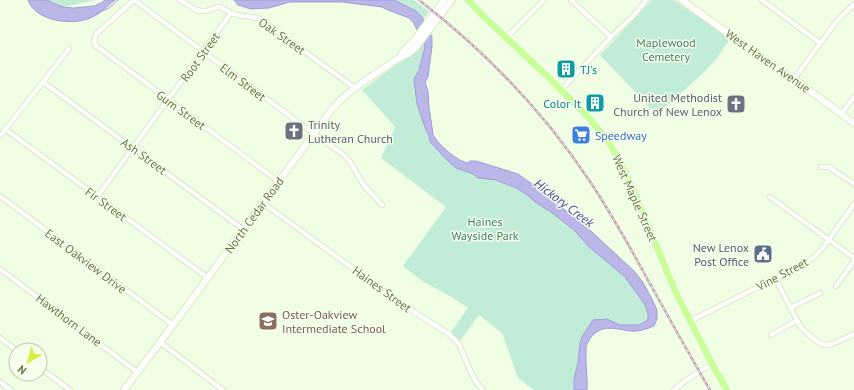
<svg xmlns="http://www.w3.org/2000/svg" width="854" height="390" font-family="'PT Sans',sans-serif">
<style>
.green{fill:#c1ecd7}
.water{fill:#bab7e8;stroke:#a19cdb}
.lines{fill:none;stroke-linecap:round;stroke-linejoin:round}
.stream{stroke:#a19cdb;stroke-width:1}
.street-casing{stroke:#d2e1bc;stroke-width:6}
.secondary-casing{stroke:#d9eabe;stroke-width:8}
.primary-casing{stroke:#fff;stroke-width:9}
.street{stroke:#fff;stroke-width:4.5}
.secondary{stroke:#fff;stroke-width:6}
.primary{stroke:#c8ff99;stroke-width:7}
.rail-casing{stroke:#c8a1b6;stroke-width:2.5}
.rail{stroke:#f5ffeb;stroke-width:1;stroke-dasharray:3;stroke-linecap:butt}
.labels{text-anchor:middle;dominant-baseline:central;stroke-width:3;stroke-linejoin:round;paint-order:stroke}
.street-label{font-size:12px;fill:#6a7848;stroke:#f5ffeb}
.park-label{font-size:12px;fill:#3f7e66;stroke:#f5ffeb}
.culture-label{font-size:12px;fill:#0d838f;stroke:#f5ffeb;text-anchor:start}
.worship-label{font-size:12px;fill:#5b616d;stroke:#f5ffeb;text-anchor:end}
.shop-label{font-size:12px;fill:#366cbe;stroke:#f5ffeb;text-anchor:start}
.service-label{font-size:12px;fill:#4e5e75;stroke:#f5ffeb;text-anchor:end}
.education-label{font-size:12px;fill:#785e54;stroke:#f5ffeb;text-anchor:start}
.water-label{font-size:13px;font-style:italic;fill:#4f48a2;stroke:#f5ffeb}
</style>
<rect width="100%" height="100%" fill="#f0fee4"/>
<g class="green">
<polygon points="40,0 96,0 53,9"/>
<polygon points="394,0 414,0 429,12 423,19 422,17"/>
<polygon points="652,0 674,0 730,39 717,58 706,70 677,97 656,114 600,55"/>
<path d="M 424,43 C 427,53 419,70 414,79 L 426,130 L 429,136 L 430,143 L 447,160 L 456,168 L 473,174 L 478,178 L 496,180 L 520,190 L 543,207 L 551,212 L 575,231 L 588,246 L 625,277 L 645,305 L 648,314 L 648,320 L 639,325 L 620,325 L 607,319 L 593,320 L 582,337 L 580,343 L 578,363 L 574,378 L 574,390 L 534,390 L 518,378 L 502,333 L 479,315 L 460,341 L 451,332 L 468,308 L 453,298 L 422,281 L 403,266 L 446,207 L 381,158 L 395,127 L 362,90 L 396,65 L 411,56 Z"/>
</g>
<g class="water">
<path d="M 28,0 L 47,0 L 55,4 L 63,7 L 73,8 L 94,6 L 101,3 L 105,0 L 115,0 C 107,6 99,15 90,18 C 72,26 35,21 28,0 Z"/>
<path d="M 234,0 L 394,0 L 416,11 L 422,17 L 432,37 L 432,46 L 428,77 L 425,82 L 428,91 L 429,107 L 433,134 C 436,143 459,163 469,163 L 470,161 L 476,161 L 518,174 L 539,189 L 592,232 L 634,271 L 642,281 L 651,297 L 657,310 L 657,319 L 654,326 C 647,329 638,332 630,331 C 616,329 603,324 592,336 C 589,340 586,344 586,350 C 585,363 588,377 587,390 L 574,390 L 574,378 L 578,363 L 580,344 L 582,337 L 593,320 L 607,319 L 620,325 L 639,325 L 648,320 L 648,314 L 645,305 L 625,277 L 588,246 L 575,231 L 551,212 L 538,204 L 527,195 L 516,188 L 496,180 L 478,178 L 473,174 L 456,168 L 447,160 L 430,142 L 429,136 L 426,130 L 417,104 L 414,79 L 419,70 L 425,47 L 424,43 L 413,22 L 409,18 L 388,10 L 382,7 L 342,2 L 290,2 L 269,8 L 251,9 L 238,5 Z"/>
</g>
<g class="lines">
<polyline class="stream" points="96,14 109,8 118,0"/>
<defs>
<g id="street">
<polyline points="134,0 314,134 344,155 351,163 363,184 382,205"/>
<path d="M 134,0 L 97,33 C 94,37 94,40 95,45 L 279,182"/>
<polyline points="180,0 196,10 201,11 206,11 217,7 220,7 231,13 237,15 258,18 355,88"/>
<polyline points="571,0 611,37"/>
<polyline points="762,0 820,43"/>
<polyline points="507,37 544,0"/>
<polyline points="794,79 836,22 854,4"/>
<polyline points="43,82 244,230"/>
<polyline points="561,90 611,37 636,13 646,0"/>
<polyline points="841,114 854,97"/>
<polyline points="5,129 208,278"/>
<polyline points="0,136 69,49"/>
<polyline points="821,167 829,167 854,184"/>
<polyline points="0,196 173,325"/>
<polyline points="97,197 231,13"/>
<polyline points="770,197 854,258"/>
<polyline points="263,203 403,305 449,334 459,344 472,375 476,382 483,390"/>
<polyline points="0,269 137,372"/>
<polyline points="775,278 801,328 819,343 826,345 832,344 854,334"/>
<polyline points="836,286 854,261"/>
<polyline points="790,308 820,293"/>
<polyline points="690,321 786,273 813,258 822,249 854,204"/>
<polyline points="771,335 796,321"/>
<polyline points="0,338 16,350"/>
<polyline points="160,342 223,390"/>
<polyline points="40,368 70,390"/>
<polyline points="0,382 11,390"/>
<polyline points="674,390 686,380 712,364"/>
</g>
<g id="secondary">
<polyline points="682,0 759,56 794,79 854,123"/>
<polyline points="400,57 404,50 416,38 444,0"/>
<path d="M 124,390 L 173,325 L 332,109 C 351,87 377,74 400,57 L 408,54 L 416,47 L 452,0"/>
</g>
<polyline id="primary" points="468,0 483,16 546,75 589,118 607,140 618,158 625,172 642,211 675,291 712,364 727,390"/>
</defs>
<use href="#street" class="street-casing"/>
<use href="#secondary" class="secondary-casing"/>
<use href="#primary" class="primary-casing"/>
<use href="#street" class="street"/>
<use href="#secondary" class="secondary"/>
<use href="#primary" class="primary"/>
<defs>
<path id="rail" d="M 419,0 C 485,51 543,111 589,180 C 611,213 630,247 649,282 C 669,318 689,354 710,390"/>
</defs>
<use href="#rail" class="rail-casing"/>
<use href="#rail" class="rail"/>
</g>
<defs>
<symbol id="building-square" viewBox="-11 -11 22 22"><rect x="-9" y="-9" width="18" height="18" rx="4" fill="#0f9aa8" stroke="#f5ffeb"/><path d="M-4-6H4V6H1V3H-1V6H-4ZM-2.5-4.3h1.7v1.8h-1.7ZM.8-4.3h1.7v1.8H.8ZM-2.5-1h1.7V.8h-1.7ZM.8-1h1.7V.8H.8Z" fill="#fff"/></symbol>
<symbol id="church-square" viewBox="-11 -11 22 22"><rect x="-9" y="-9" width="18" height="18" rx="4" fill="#6b7280" stroke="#f5ffeb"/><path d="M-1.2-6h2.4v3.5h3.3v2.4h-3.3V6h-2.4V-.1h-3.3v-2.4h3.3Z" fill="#fff"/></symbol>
<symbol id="supermarket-square" viewBox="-11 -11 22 22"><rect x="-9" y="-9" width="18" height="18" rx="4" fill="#3f7fe0" stroke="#f5ffeb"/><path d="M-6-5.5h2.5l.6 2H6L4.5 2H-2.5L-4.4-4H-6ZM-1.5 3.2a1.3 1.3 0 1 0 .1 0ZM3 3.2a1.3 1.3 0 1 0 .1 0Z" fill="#fff"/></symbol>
<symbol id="civic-square" viewBox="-11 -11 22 22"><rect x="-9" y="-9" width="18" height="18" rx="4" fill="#5c6f8a" stroke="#f5ffeb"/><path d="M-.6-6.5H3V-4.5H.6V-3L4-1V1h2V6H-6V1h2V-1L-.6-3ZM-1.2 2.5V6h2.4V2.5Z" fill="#fff"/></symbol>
<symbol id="school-square" viewBox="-11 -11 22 22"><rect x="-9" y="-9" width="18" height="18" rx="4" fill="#8d6e63" stroke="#f5ffeb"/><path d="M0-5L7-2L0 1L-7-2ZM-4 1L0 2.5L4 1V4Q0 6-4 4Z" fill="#fff"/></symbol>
</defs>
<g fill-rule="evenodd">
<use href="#building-square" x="555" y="58" width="22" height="22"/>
<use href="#building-square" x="584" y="92" width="22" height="22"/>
<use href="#church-square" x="725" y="93" width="22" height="22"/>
<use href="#church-square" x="283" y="120" width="22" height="22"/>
<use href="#supermarket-square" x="570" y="124" width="22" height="22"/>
<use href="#civic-square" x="752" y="243" width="22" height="22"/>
<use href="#school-square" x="257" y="310" width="22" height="22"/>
</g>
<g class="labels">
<g class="street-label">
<text transform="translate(282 36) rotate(35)">Oak Street</text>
<text transform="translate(200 57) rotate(-54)">Root Street</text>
<text transform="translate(768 61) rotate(35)">West Haven Avenue</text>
<text transform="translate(243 82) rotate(37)">Elm Street</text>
<text transform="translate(181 110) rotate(36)">Gum Street</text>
<text transform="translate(144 156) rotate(36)">Ash Street</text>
<text transform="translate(635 198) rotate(66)">West Maple Street</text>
<text transform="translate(106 204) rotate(36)">Fir Street</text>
<text transform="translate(254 215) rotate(-54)">North Cedar Road</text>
<text transform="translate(86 261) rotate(37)">East Oakview Drive</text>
<text transform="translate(782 274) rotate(-28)">Vine Street</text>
<text transform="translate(382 289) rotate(36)">Haines Street</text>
<text transform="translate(69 320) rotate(37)">Hawthorn Lane</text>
</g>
<g class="park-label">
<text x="666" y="42">Maplewood<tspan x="666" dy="14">Cemetery</tspan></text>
<text x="485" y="221">Haines<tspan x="485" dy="14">Wayside Park</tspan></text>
</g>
<g class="culture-label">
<text x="580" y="69">TJ's</text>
<text x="581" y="103" text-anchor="end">Color It</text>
</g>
<g class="worship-label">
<text x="722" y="97">United Methodist<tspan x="722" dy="14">Church of New Lenox</tspan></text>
<text x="308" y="124" text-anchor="start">Trinity<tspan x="308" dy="14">Lutheran Church</tspan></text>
</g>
<g class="shop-label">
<text x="595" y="135">Speedway</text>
</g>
<g class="service-label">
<text x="749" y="247">New Lenox<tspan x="749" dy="14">Post Office</tspan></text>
</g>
<g class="education-label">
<text x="282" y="314">Oster-Oakview<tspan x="282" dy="14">Intermediate School</tspan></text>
</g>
<g class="water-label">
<text transform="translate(564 203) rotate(37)">Hickory Creek</text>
</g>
</g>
<g transform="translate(28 362) rotate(218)"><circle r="19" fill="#f5ffeb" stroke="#bdc9aa"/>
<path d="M0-3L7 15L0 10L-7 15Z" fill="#d6ef42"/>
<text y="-6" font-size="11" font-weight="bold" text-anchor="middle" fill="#6a7848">N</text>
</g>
</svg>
